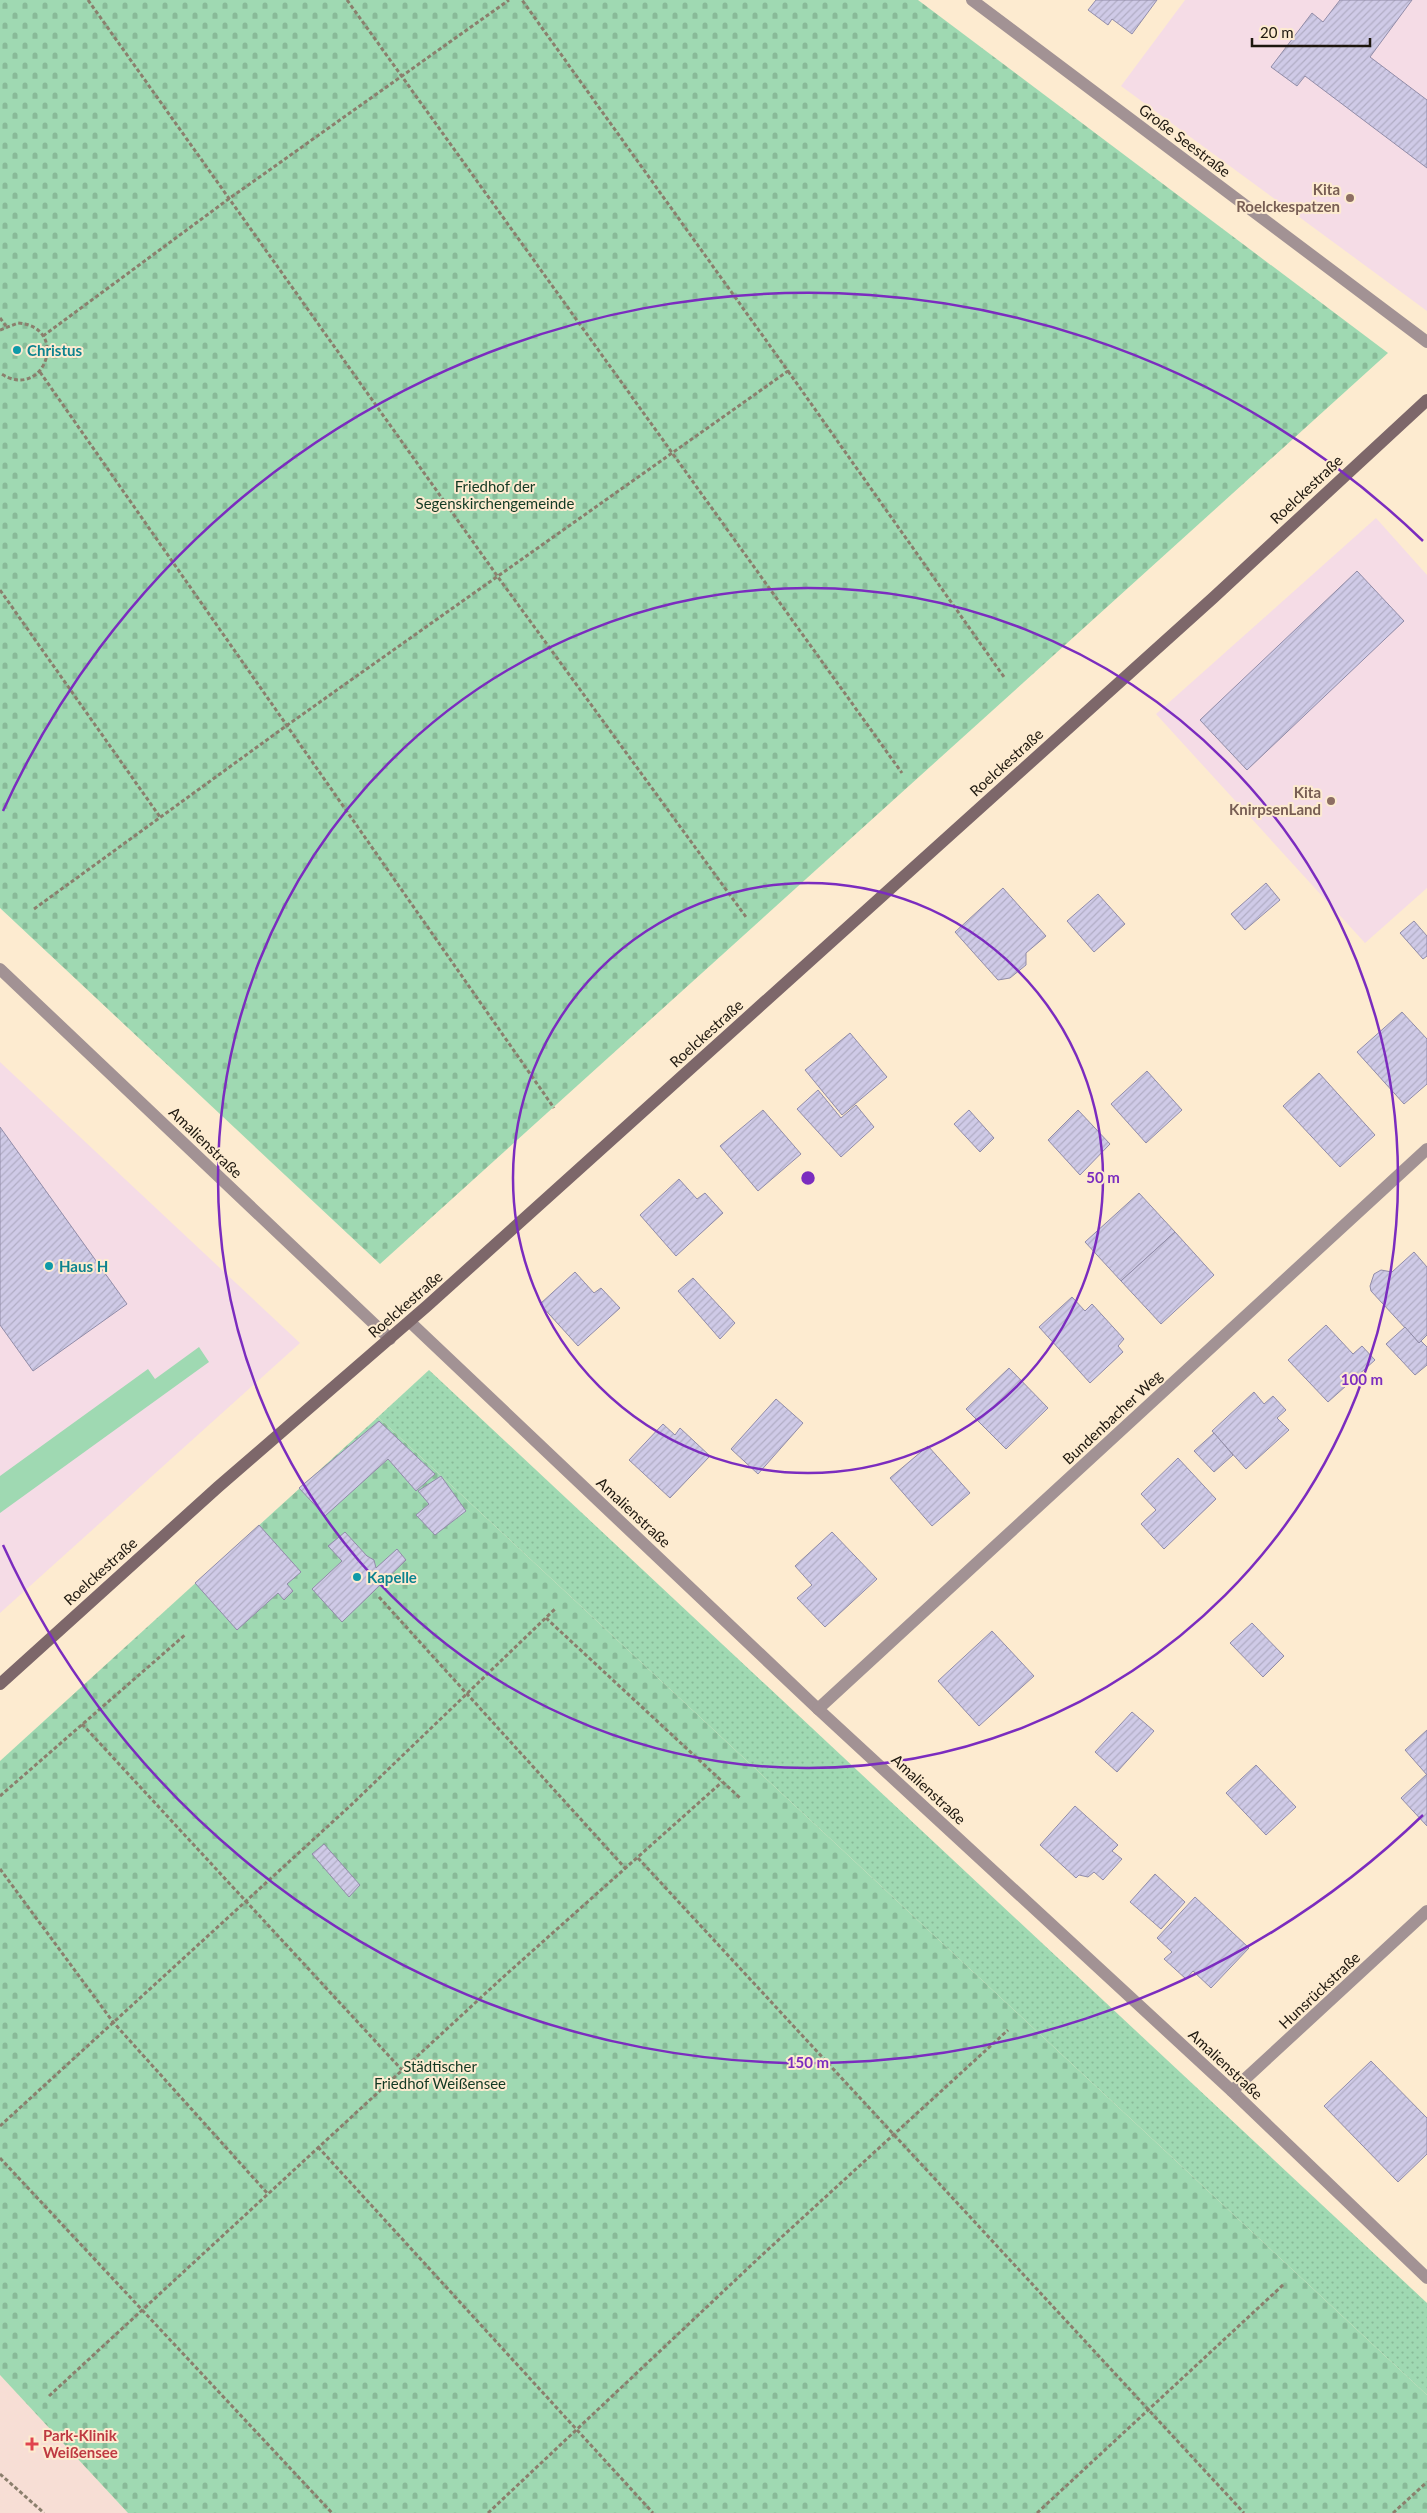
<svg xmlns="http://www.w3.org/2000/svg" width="1427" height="2513" font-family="Lato,sans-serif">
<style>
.education{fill:#f5dce6}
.medical{fill:#f7ded5}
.green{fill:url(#green-dots)}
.cemetery{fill:url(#cemetery-stones)}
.pitch{fill:#9fd9b2}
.building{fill:url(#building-hatch);stroke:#918ca8}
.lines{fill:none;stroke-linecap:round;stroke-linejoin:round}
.path{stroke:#8b7f6d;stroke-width:3;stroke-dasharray:4 2.5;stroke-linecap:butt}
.street{stroke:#a29294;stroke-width:12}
.secondary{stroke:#7d676a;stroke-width:12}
.ring{fill:none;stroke:#7b2cbf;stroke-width:2.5}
.education-dot{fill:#8d6e63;stroke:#fdebd0;stroke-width:2}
.culture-dot{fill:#0f9aa8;stroke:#fdebd0;stroke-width:2}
.health-dot{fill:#e0444e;stroke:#fdebd0;stroke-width:2}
.labels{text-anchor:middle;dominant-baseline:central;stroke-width:4;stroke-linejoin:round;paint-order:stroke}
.street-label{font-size:15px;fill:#1d170e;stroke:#fdebd0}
.education-label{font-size:15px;font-weight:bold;fill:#785e54;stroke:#fdebd0;text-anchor:end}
.culture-label{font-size:15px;font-weight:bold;fill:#0d838f;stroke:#fdebd0;text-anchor:start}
.park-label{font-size:15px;fill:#123923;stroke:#fdebd0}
.health-label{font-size:15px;font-weight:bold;fill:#be3a42;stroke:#fdebd0;text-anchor:start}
.centre{fill:#7b2cbf;stroke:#fdebd0;stroke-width:2.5}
.ring-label{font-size:15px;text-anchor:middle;font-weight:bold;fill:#7b2cbf;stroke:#fdebd0;stroke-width:4;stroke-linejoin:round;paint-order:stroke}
</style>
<defs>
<pattern id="green-dots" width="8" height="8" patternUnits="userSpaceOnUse" patternTransform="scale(1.25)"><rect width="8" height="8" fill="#9fd9b2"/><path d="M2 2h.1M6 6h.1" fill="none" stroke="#88ba98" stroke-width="1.8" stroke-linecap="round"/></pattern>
<pattern id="cemetery-stones" width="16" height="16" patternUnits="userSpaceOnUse" patternTransform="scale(1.25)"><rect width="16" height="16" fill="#9fd9b2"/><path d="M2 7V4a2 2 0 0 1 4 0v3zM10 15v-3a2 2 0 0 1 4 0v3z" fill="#88ba98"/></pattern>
<pattern id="building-hatch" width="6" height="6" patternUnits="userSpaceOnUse" patternTransform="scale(1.25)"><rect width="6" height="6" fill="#cfcae7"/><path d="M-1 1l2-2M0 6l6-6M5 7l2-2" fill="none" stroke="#b1adc5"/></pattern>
</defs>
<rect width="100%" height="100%" fill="#fdebd0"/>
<g class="education">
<polygon points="1185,0 1427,0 1427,311 1121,86"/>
<polygon points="1376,518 1427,575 1427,888 1365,943 1156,714"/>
<polygon points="0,1062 300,1343 0,1613"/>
</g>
<polygon class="medical" points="0,2375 128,2513 0,2513"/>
<polygon class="green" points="429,1370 1427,2303 1427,2395 378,1417"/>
<g class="cemetery">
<polygon points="0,0 918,0 1388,353 380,1264 0,908"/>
<polygon points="378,1417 1427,2395 1427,2513 128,2513 0,2375 0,1761"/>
</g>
<polygon class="pitch" points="199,1347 209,1362 0,1513 0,1476 148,1369 155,1379"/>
<g class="building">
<polygon points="1096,0 1157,0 1132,34 1112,19 1108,25 1088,10"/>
<polygon points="1340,0 1412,0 1370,57 1427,100 1427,168 1305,76 1297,86 1271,67 1312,13 1323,22"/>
<polygon points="1357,571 1404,621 1247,770 1200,720"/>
<polygon points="1266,883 1280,900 1245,930 1231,914"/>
<polygon points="1003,888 1046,936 1026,953 1026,965 1010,978 998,980 955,932"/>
<polygon points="1098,894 1125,924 1094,952 1067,921"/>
<polygon points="1414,921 1427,936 1427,956 1423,959 1400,933"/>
<polygon points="1402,1012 1427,1039 1427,1084 1404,1104 1357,1052"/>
<polygon points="850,1033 887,1077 842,1115 805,1070"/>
<polygon points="1147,1071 1182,1110 1146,1143 1111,1104"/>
<polygon points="1319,1073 1375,1135 1340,1167 1283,1106"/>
<polygon points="818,1090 841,1118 856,1105 874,1127 841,1157 797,1109"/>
<polygon points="763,1110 801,1154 758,1191 720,1146"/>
<polygon points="969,1110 994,1138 980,1152 954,1124"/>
<polygon points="1078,1110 1110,1144 1080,1175 1048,1140"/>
<polygon points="0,1127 127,1304 33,1371 0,1325"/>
<polygon points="679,1179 697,1199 705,1193 723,1213 676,1256 640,1215"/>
<polygon points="1139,1193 1175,1232 1121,1281 1085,1242"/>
<polygon points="1175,1232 1214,1275 1161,1324 1121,1281"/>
<polygon points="1414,1252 1427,1267 1427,1335 1419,1343 1371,1291 1370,1286 1374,1274 1381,1270 1392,1272"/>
<polygon points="575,1272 594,1293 601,1288 620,1308 578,1346 540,1304"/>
<polygon points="693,1278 735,1323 720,1339 678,1291"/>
<polygon points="1072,1297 1085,1311 1092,1304 1124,1339 1118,1346 1123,1352 1090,1383 1039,1327"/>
<polygon points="1326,1325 1353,1354 1362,1346 1375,1360 1328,1402 1288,1360"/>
<polygon points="1405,1327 1419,1343 1421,1341 1427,1347 1427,1365 1415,1375 1386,1344"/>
<polygon points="1009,1368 1048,1408 1006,1449 966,1409"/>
<polygon points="1254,1392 1264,1404 1273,1396 1286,1410 1277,1418 1289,1430 1246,1469 1212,1431"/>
<polygon points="776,1399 803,1423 758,1474 731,1449"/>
<polygon points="379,1421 435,1474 416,1491 388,1459 325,1516 299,1488"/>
<polygon points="663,1424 675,1435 680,1428 710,1456 670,1498 629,1460"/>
<polygon points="1214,1433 1233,1455 1214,1472 1194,1451"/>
<polygon points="928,1446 970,1493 932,1526 890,1478"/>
<polygon points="1178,1458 1216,1499 1164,1549 1141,1524 1156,1510 1141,1494"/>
<polygon points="441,1476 466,1511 435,1535 416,1515 429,1504 418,1491"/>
<polygon points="259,1525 301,1572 287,1584 293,1591 284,1600 278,1593 237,1630 195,1583"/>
<polygon points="345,1532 367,1556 374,1560 376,1568 397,1549 406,1560 342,1622 312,1589 342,1561 328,1546"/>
<polygon points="832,1532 877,1579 825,1627 797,1598 812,1585 795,1566"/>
<polygon points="1252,1623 1284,1656 1263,1677 1230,1643"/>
<polygon points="992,1631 1034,1676 979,1726 938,1681"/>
<polygon points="1132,1712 1154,1731 1117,1772 1095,1752"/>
<polygon points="1427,1730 1427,1775 1405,1750"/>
<polygon points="1256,1765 1296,1807 1266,1835 1226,1793"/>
<polygon points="1427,1774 1427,1826 1401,1798"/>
<polygon points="1075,1806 1118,1845 1112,1851 1122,1859 1103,1880 1094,1872 1088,1877 1079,1875 1076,1878 1040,1845"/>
<polygon points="324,1844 360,1885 349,1897 312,1854"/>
<polygon points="1155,1874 1185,1902 1161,1929 1130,1902"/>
<polygon points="1195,1897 1249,1948 1211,1988 1193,1971 1186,1979 1164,1959 1172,1952 1157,1938"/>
<polygon points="1371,2061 1427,2118 1427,2154 1398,2182 1324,2106"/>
</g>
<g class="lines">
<g class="path">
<polyline points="88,0 498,577 746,917"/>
<polyline points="347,0 902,773"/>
<polyline points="0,318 6,326"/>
<path d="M 0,330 L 18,323 C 71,327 44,403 0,373"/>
<polyline points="43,336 230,198 509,0"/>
<polyline points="788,371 1004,677"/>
<polyline points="40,372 554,1108"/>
<polyline points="0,590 160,817"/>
<polyline points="34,909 286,726 788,371 522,0"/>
<polyline points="379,1597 626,1869"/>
<polyline points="546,1618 740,1798"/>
<polyline points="82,1724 402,2070"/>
<polyline points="0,1796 186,1634"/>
<polyline points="638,1858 1244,2513"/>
<polyline points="0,1869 113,2022 268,2194"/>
<polyline points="0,2126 350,1806 555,1609"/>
<polyline points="318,2147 653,2513"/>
<polyline points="0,2158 332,2513"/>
<polyline points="49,2396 501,1979 722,1782"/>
<polyline points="0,2474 44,2513"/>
<polyline points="488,2513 762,2255 1008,2030"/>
<polyline points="1037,2513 1284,2284"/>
<polyline points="1393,2513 1427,2482"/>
</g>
<g class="street">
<polyline points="972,0 1427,342"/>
<polyline points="0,969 390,1339"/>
<polyline points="410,1322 818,1709 1232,2091 1427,2278"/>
<polyline points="818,1709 1427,1149"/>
<polyline points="1232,2091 1427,1911"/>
</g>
<polyline class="secondary" points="0,1684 218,1487 427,1306 1213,598 1427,400"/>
</g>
<g class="ring">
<circle cx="808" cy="1178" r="295"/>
<circle cx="808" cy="1178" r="590"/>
<path d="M1423 1815A885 885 0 0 1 3 1545M3 811A885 885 0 0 1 1423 541"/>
</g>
<g class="education-dot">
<circle cx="1350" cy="198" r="5"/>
<circle cx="1331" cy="801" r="5"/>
</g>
<g class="culture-dot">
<circle cx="17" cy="350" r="5"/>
<circle cx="49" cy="1266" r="5"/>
<circle cx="357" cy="1577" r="5"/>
</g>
<path class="health-dot" d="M29.5 2436.5h5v5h5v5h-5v5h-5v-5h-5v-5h5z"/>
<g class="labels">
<g class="street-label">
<text transform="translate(1185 140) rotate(37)">Große Seestraße</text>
<text transform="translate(1306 489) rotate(-43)">Roelckestraße</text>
<text transform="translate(1006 762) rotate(-42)">Roelckestraße</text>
<text transform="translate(706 1033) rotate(-42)">Roelckestraße</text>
<text transform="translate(206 1142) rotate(44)">Amalienstraße</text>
<text transform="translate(405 1304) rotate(-41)">Roelckestraße</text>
<text transform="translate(1112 1417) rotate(-43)">Bundenbacher Weg</text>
<text transform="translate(634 1512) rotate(43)">Amalienstraße</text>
<text transform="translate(100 1571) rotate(-42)">Roelckestraße</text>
<text transform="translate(929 1789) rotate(43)">Amalienstraße</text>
<text transform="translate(1319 1990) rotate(-43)">Hunsrückstraße</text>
<text transform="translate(1226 2064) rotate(43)">Amalienstraße</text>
</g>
<g class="education-label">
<text x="1340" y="189">Kita<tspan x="1340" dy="17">Roelckespatzen</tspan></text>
<text x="1321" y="792">Kita<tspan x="1321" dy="17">KnirpsenLand</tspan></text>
</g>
<g class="culture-label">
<text x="27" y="350">Christus</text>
<text x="59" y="1266">Haus H</text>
<text x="367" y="1577">Kapelle</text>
</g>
<g class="park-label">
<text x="495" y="486">Friedhof der<tspan x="495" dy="17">Segenskirchengemeinde</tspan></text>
<text x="440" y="2066">Städtischer<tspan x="440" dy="17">Friedhof Weißensee</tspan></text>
</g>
<g class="health-label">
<text x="43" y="2435">Park-Klinik<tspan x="43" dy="17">Weißensee</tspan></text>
</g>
</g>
<circle cx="808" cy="1178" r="8" class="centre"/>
<g class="ring-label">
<text x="1103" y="1183">50 m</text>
<text x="1362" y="1385">100 m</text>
<text x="808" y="2068">150 m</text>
</g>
<path d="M1252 38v8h118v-8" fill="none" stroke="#1d170e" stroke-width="2.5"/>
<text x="1260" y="38" font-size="15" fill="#1d170e" stroke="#fdebd0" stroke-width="4" paint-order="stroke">20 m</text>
</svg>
